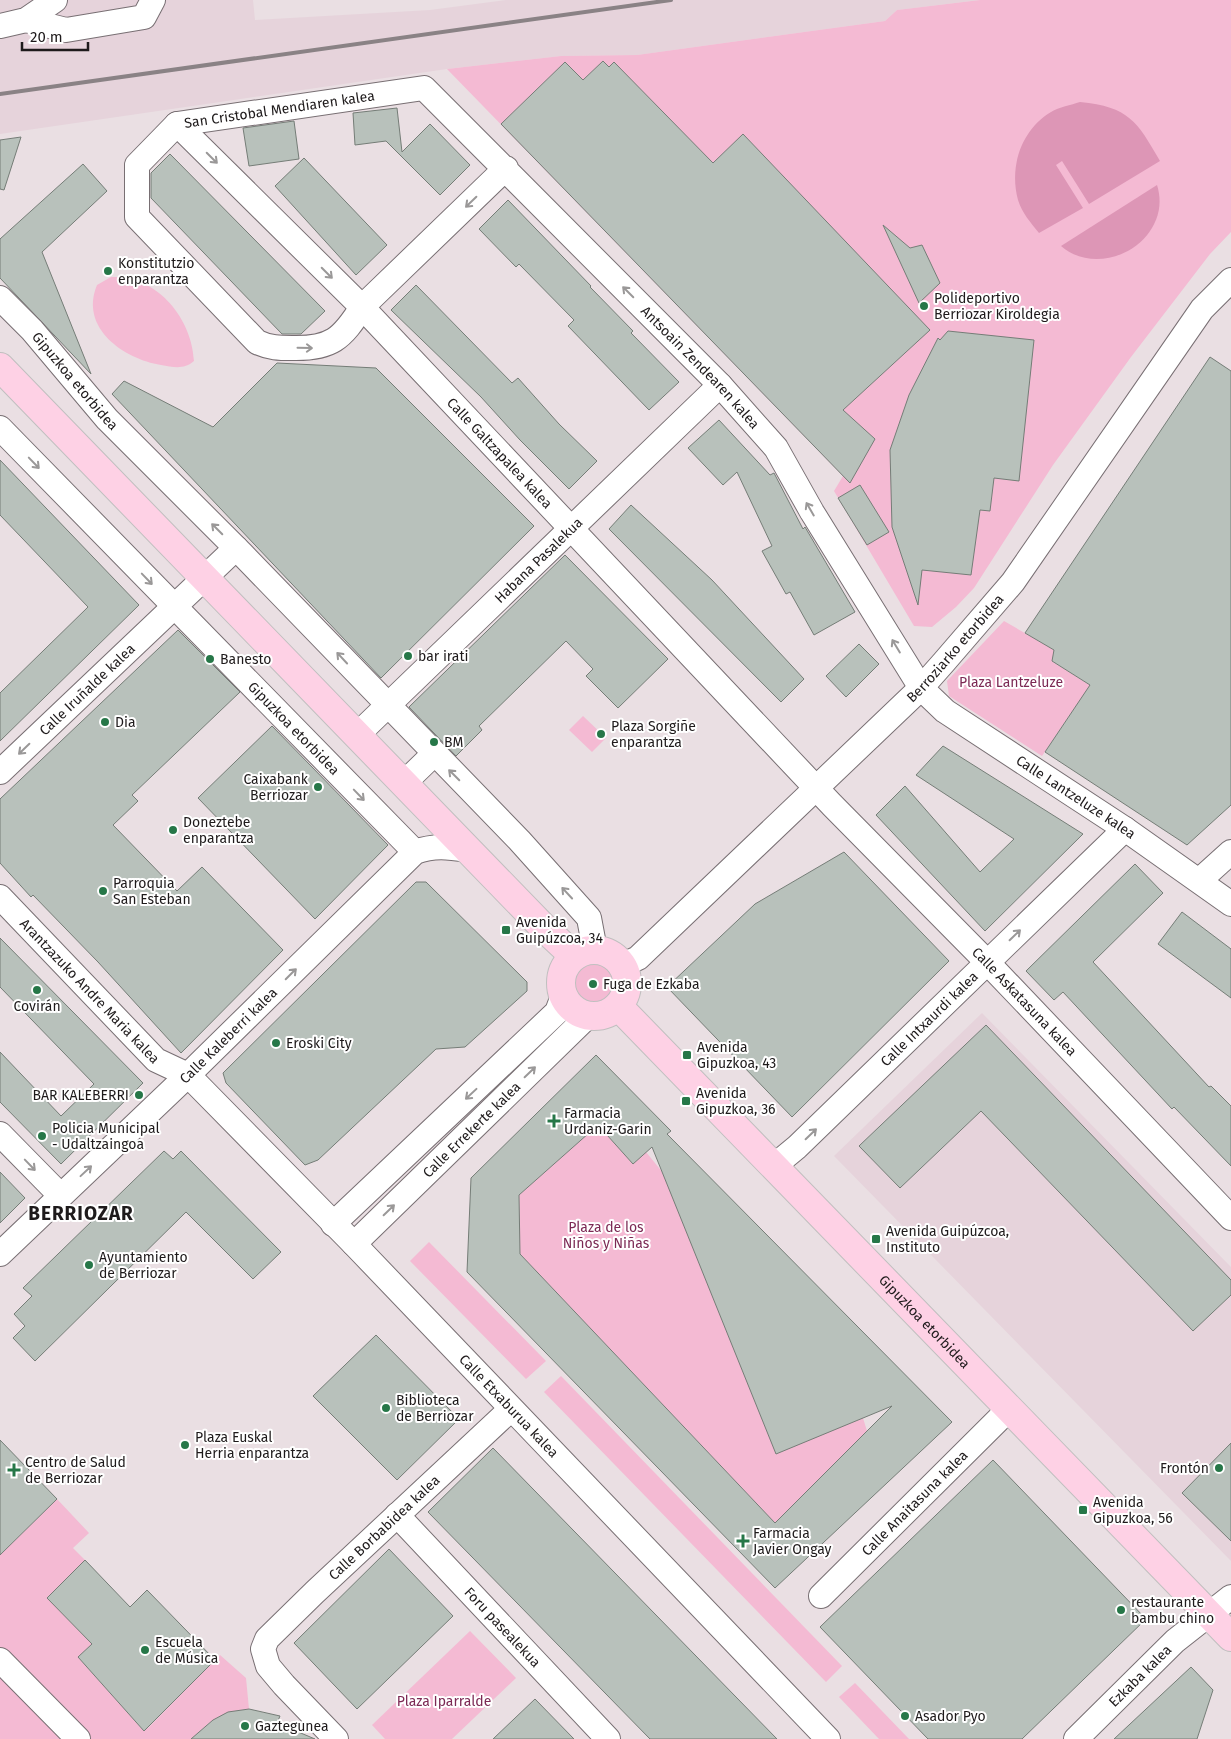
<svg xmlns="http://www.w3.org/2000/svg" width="1231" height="1739" font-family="'Fira Sans',sans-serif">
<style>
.built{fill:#e6d3db}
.green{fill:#f4bad3}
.water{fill:#dd96b6}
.building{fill:#b8c1bb;stroke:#757d77;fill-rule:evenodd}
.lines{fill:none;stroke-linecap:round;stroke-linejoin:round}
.minor-casing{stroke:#786f73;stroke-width:26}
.major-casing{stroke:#c0bfbf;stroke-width:30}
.minor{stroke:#fff;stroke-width:24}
.major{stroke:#fed1e5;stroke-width:28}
.rail{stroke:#8a8285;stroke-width:4}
.oneway{stroke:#9a9898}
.poi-dot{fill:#267748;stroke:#fff;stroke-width:2}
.labels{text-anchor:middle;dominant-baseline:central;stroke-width:4;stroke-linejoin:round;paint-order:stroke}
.street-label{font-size:14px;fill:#1e1a1b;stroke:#fff}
.poi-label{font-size:14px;fill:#1e1a1b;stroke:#fff;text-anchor:start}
.park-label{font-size:14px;fill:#7c2954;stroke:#fff}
.district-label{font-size:19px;font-weight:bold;letter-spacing:1px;fill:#1e1a1b;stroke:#fff}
</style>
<rect width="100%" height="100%" fill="#eadfe3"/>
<g class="built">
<polygon points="0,0 253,0 255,20 430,10 506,0 980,0 897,10 885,21 637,55 561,56 447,69 0,134"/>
<polygon points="982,1013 1231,1267 1231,1561 834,1156"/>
</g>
<g class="green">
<polygon points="980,0 1231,0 1231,232 1210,254 1131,357 1053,465 974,588 956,607 932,627 914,626 834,491 843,476 447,69 561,56 637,55 885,21 897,10"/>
<path d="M 111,277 C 157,275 192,318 194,361 C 184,370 173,367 161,365 C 124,359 79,328 97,285 Z"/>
<polygon points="1004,621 1054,650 1053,662 1107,696 1092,717 1075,707 1042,756 949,696 947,681"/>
<polygon points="583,716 606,738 592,752 569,730"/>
<circle cx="594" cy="984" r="22"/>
<polygon points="598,1125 633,1164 646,1152 863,1418 867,1431 775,1523 520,1254 519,1195"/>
<polygon points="429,1242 546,1361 526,1379 410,1261"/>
<polygon points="561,1376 842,1666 826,1682 544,1392"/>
<path d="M 57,1499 L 89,1533 L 73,1548 L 85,1560 L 48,1598 L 92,1644 L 78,1657 L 141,1728 L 148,1728 L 220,1655 L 246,1678 L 249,1709 C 227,1713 207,1718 196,1739 L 0,1739 L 0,1555 Z"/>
<polygon points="470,1631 516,1678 452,1739 385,1739 372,1725"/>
<polygon points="855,1683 909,1739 879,1739 839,1697"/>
</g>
<g class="water">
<path d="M 1080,102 C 1129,107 1137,121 1160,161 L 1089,204 L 1062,161 L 1056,165 L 1083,208 L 1039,233 C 1031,223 1022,213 1018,200 C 1009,167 1021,130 1051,112 C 1059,107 1071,105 1080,102 Z"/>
<path d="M 1157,185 C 1174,238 1103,282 1061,246 Z"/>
</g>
<g class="building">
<polygon points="603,61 609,67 614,62 713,163 743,134 930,330 843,410 875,439 850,483 501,124 565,62 583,80"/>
<polygon points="397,108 402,152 430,124 470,165 440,195 386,141 355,145 353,113"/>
<polygon points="294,121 299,159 249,166 243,128"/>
<polygon points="21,137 4,190 0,189 0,140"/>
<polygon points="170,154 325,311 301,334 282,334 151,198 151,173"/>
<polygon points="304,158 387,245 356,275 275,186"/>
<polygon points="83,164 107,191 42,252 91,374 0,278 0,239"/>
<polygon points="508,200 591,286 590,287 633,331 631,333 679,382 649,410 568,326 574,320 519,264 516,267 479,229"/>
<polygon points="883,225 910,248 922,245 940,283 919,303"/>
<polygon points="416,285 512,383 518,378 559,424 597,461 569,489 520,440 481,397 391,310"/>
<polygon points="948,331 1034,340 1019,481 994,478 990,511 980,510 971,575 922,570 918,605 892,527 890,450 909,395 938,338 940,340"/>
<polygon points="1210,357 1231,371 1231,805 1187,845 1045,752 1090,685 1052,661 1054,650 1025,633"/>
<polygon points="277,363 376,368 534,526 381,678 112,394 124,381 213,427"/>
<polygon points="719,420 770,475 774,473 803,529 805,527 855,612 814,635 790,592 786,594 762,551 772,546 737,472 723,485 688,448"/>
<polygon points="0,460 139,605 0,741 0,693 88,607 0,515"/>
<polygon points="860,485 889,532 867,545 838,498"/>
<polygon points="631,505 712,580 804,679 781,702 609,529"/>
<polygon points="565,555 668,659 618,708 586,676 593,669 566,641 479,726 482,730 456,756 409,707"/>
<polygon points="178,630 240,692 132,795 138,801 113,825 177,891 202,867 283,950 181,1053 98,962 33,895 31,897 0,863 0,799"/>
<polygon points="859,644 879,664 846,697 826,676"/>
<polygon points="272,726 388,845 315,919 198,798"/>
<polygon points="943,746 1083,834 985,931 876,815 905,786 980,872 1014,839 916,775"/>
<polygon points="844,852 949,961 792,1117 667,987 755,904"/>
<polygon points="1135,864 1163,893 1093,962 1209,1087 1211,1086 1231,1106 1231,1166 1174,1107 1172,1109 1063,992 1054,1000 1026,971"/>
<polygon points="416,882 426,882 527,982 527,991 465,1047 436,1049 318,1160 305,1165 226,1083 223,1073"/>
<polygon points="1182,912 1231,949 1231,998 1158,944"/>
<polygon points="0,938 143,1083 61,1164 0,1102 0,1052 61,1116 94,1084 0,987"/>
<polygon points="986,1025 1231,1280 1231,1295 1193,1331 981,1111 900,1188 859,1146"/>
<path d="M 596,1055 L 671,1131 L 667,1134 L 952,1422 L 775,1588 L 467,1272 L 471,1178 ZM 598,1125 L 633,1164 L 652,1147 L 776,1454 L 892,1406 L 775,1523 L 520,1254 L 519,1195 Z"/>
<polygon points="164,1151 173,1159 181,1151 281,1252 253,1279 186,1212 35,1361 13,1338 25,1326 14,1314 32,1296 23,1288"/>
<polygon points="0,1172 25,1198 0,1223"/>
<polygon points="376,1335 459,1419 397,1480 313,1396"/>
<polygon points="0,1440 57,1499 0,1555"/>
<polygon points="1231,1443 1231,1541 1182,1493"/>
<polygon points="493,1448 777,1739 650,1739 428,1512"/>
<polygon points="993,1460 1146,1619 1022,1739 928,1739 820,1627"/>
<polygon points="389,1549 453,1616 357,1709 294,1643"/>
<polygon points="85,1560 130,1607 147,1590 215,1660 144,1731 78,1657 92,1644 47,1598"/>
<polygon points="1191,1667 1213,1690 1197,1739 1114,1739"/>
<polygon points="535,1699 574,1739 493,1739"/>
<polygon points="249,1709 280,1716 277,1723 315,1739 191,1739 213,1720 228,1712"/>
</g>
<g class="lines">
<defs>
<g id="minor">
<polyline points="26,20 66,30 144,17 153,0"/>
<polyline points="0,26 26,20 55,0"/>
<path id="s1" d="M 177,124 L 362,307 L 832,805 L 987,962 L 1231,1218"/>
<path id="s2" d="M 506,168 L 362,307 C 342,339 331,349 292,348 C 280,348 269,348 257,342 L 137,217 L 137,165 L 177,124 L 424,88 L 720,385 L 776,448 L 812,512 L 921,688 L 945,711 L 1125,829 L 1231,904"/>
<path id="s3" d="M 0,298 L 32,330 L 107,419 L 242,554 L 519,840 L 589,918 L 595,950"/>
<path id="s4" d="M 0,428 L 415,852"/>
<path id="s5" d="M 357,735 L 720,385"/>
<path id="s6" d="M 0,772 L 236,548"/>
<polyline points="404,783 434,754"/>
<polyline points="1200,880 1231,852"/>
<path id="s7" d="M 0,897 L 156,1060 L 188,1075 L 354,1244 L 828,1739"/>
<path id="s8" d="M 623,965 L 638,958 L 921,688 L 944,662 L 1013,582 L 1202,309 L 1231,280"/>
<polyline points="0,1134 60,1195"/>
<path id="s9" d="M 774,1166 L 797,1147 L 1125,829"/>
<polyline points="333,1224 557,1012 563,996"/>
<path id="s10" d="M 354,1244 L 588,1016"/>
<path id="s11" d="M 0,1254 L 188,1075 L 415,852 C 434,845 448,847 468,850"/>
<path id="s12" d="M 397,1515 L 608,1739"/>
<path id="s13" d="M 821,1596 L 1010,1408"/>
<polyline points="0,1660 78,1739"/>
<path id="s14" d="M 336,1739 L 284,1685 L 268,1666 L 263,1649 L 267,1639 L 315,1592 L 511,1409"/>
<path id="s15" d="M 1076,1739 L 1175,1641 L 1231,1597"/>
</g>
<g id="major">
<polyline points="0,367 541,925 574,956"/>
<circle cx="594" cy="983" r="33"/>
<path id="s16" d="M 618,1006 L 1231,1637"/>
</g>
</defs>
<use href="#minor" class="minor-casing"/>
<use href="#major" class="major-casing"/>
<use href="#minor" class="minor"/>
<use href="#major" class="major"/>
<polyline class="rail" points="0,94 671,0"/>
</g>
<defs><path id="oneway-shaft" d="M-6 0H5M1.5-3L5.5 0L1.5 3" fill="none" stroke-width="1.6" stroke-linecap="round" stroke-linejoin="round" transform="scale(1.25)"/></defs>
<g class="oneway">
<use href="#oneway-shaft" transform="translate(212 158) rotate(45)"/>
<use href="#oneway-shaft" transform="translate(471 202) rotate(136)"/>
<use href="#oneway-shaft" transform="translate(327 273) rotate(45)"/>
<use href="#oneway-shaft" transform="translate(628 292) rotate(-135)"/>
<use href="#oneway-shaft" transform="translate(305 348) rotate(1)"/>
<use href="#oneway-shaft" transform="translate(34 463) rotate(46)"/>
<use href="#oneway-shaft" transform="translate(810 509) rotate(-120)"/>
<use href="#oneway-shaft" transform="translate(217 529) rotate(-135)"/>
<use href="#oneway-shaft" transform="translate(147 579) rotate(46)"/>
<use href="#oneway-shaft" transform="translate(896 646) rotate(-121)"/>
<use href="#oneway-shaft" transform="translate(342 658) rotate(-133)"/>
<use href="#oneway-shaft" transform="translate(24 749) rotate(136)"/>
<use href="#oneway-shaft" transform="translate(454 775) rotate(-135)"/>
<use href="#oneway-shaft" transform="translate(359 795) rotate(46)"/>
<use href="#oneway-shaft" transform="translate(567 893) rotate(-133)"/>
<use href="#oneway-shaft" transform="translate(1015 935) rotate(-44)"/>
<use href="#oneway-shaft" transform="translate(291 974) rotate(-45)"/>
<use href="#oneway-shaft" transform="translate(530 1072) rotate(-44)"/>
<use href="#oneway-shaft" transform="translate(471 1094) rotate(137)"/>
<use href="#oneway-shaft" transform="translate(811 1134) rotate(-44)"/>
<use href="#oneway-shaft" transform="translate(30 1165) rotate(46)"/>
<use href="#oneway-shaft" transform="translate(86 1171) rotate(-43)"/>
<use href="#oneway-shaft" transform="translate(389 1210) rotate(-44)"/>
</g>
<g class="poi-dot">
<circle cx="108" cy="271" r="5"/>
<circle cx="924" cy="306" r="5"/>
<circle cx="408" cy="656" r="5"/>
<circle cx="210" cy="659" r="5"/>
<circle cx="105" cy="722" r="5"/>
<circle cx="601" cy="734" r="5"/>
<circle cx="434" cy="742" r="5"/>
<circle cx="318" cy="787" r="5"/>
<circle cx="173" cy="830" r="5"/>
<circle cx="103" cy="891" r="5"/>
<rect x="501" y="925" width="10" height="10" rx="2.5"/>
<circle cx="593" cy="984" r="5"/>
<circle cx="37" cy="990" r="5"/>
<circle cx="276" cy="1043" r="5"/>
<rect x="682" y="1050" width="10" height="10" rx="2.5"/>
<circle cx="139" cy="1095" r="5"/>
<rect x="681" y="1096" width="10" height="10" rx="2.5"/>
<path d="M551.5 1113.5h5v5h5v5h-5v5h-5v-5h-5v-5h5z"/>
<circle cx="42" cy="1136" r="5"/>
<rect x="871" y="1234" width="10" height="10" rx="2.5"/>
<circle cx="89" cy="1265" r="5"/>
<circle cx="386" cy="1408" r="5"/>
<circle cx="185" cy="1445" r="5"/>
<circle cx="1219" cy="1468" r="5"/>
<path d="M11.5 1462.5h5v5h5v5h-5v5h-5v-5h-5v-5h5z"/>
<rect x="1078" y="1505" width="10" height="10" rx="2.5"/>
<path d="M740.5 1533.5h5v5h5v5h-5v5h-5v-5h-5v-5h5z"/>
<circle cx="1121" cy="1610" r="5"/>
<circle cx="145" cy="1650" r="5"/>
<circle cx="905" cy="1716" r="5"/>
<circle cx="245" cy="1726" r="5"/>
</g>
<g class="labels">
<g class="street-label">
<text stroke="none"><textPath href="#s2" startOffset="709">San Cristobal Mendiaren kalea</textPath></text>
<text stroke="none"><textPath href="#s2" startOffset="1248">Antsoain Zendearen kalea</textPath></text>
<text stroke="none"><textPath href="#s3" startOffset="112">Gipuzkoa etorbidea</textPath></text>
<text stroke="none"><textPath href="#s1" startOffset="461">Calle Galtzapalea kalea</textPath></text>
<text stroke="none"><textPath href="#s5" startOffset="252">Habana Pasalekua</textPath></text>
<text stroke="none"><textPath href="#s8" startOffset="460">Berroziarko etorbidea</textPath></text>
<text stroke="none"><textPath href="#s6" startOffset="120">Calle Iruñalde kalea</textPath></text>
<text stroke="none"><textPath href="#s4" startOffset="420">Gipuzkoa etorbidea</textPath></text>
<text stroke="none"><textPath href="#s2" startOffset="1829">Calle Lantzeluze kalea</textPath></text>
<text stroke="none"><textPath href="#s7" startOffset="130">Arantzazuko Andre Maria kalea</textPath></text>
<text stroke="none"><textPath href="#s1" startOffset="1220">Calle Askatasuna kalea</textPath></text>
<text stroke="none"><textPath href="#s9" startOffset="214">Calle Intxaurdi kalea</textPath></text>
<text stroke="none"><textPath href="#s11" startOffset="316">Calle Kaleberri kalea</textPath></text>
<text stroke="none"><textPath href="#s10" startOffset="164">Calle Errekerte kalea</textPath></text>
<text stroke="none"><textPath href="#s16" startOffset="440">Gipuzkoa etorbidea</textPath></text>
<text stroke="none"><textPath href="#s7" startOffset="722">Calle Etxaburua kalea</textPath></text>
<text stroke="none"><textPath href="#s13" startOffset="132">Calle Anaitasuna kalea</textPath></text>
<text stroke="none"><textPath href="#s14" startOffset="290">Calle Borbabidea kalea</textPath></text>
<text stroke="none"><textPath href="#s12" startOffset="154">Foru pasealekua</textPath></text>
<text stroke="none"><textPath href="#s15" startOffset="90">Ezkaba kalea</textPath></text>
</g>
<g class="poi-label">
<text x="118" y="263">Konstitutzio<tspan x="118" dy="16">enparantza</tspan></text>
<text x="934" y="298">Polideportivo<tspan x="934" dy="16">Berriozar Kiroldegia</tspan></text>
<text x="418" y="656">bar irati</text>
<text x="220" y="659">Banesto</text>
<text x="115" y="722">Dia</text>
<text x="611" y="726">Plaza Sorgiñe<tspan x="611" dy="16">enparantza</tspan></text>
<text x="444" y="742">BM</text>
<text x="308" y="779" text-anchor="end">Caixabank<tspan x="308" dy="16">Berriozar</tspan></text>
<text x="183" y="822">Doneztebe<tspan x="183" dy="16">enparantza</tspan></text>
<text x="113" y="883">Parroquia<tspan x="113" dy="16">San Esteban</tspan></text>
<text x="516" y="922">Avenida<tspan x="516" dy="16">Guipúzcoa, 34</tspan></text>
<text x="603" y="984">Fuga de Ezkaba</text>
<text x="37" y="1006" text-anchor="middle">Covirán</text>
<text x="286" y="1043">Eroski City</text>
<text x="697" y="1047">Avenida<tspan x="697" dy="16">Gipuzkoa, 43</tspan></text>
<text x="696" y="1093">Avenida<tspan x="696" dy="16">Gipuzkoa, 36</tspan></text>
<text x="129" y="1095" text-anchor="end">BAR KALEBERRI</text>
<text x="564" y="1113">Farmacia<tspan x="564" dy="16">Urdaniz-Garin</tspan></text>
<text x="52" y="1128">Policia Municipal<tspan x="52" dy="16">- Udaltzaingoa</tspan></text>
<text x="886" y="1231">Avenida Guipúzcoa,<tspan x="886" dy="16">Instituto</tspan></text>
<text x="99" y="1257">Ayuntamiento<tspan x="99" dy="16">de Berriozar</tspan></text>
<text x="396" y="1400">Biblioteca<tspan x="396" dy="16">de Berriozar</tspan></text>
<text x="195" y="1437">Plaza Euskal<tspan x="195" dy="16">Herria enparantza</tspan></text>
<text x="25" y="1462">Centro de Salud<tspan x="25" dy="16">de Berriozar</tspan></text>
<text x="1209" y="1468" text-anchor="end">Frontón</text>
<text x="1093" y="1502">Avenida<tspan x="1093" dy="16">Gipuzkoa, 56</tspan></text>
<text x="753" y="1533">Farmacia<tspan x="753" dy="16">Javier Ongay</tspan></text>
<text x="1131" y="1602">restaurante<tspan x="1131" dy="16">bambu chino</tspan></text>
<text x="155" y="1642">Escuela<tspan x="155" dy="16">de Música</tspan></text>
<text x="915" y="1716">Asador Pyo</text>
<text x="255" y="1726">Gaztegunea</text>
</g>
<g class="park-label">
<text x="1011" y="682">Plaza Lantzeluze</text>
<text x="606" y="1227">Plaza de los<tspan x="606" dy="16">Niños y Niñas</tspan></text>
<text x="444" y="1701">Plaza Iparralde</text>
</g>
<g class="district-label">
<text x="81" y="1213">BERRIOZAR</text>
</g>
</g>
<path d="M22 42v8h66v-8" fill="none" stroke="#1e1a1b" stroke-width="2.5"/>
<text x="30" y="42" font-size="15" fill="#1e1a1b" stroke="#ffffff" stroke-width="4" paint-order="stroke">20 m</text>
</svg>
